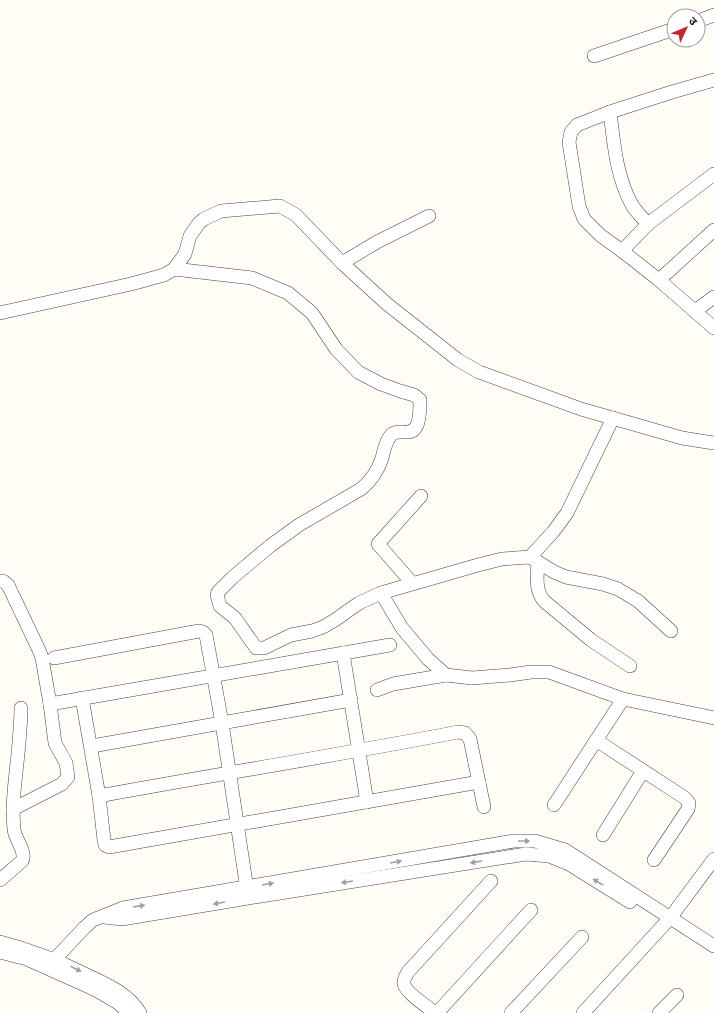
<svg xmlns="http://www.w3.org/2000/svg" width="714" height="1013" font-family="'Zilla Slab','Noto Sans Devanagari',serif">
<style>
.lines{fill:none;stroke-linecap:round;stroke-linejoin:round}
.minor-casing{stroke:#444;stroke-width:14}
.minor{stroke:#fff;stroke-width:13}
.oneway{fill:#a0a0a0}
</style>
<rect width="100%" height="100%" fill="#fffdf5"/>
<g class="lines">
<defs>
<g id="minor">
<polyline points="698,21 714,15"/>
<polyline points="594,56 674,29"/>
<polyline points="714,80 672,92 610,112 577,125 571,132 569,142 579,206 584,219 600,235 622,251 659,280 714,328"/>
<path d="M 610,112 C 614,144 616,176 632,205 C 636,212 643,218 648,224"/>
<polyline points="622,251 648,224 714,174"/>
<polyline points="342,263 377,242 429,216"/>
<path d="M 174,269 L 252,278 L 288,293 L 312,313 L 336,349 L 358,372 L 381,384 L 400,391 L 414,395 L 420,400 C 420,407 420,421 416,427 C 411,437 397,428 391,435 C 385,442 384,451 382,458 C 378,471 372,480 361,489 L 299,525 L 270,546 L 233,577 L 218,592 L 217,595 L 220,606 L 235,618 L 256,648 L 264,648 L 291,635 L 312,631 L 323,627 L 335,620 L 359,603 L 381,593 L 478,565 L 502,559 L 530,557 L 554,572 L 566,577 L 603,584 L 618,589 L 638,601 L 671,631"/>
<polyline points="659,280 714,230"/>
<polyline points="695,311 714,297"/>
<polyline points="0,313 131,284 164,275 174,269 185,254 190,236 199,223 204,219 221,211 280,206 296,215 342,263 387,304 458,360 479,372 581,409 682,438 714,443"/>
<polyline points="530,557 553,532 567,513 613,418"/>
<path d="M 538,563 C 537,577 535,590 544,601 L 591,640 L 630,666"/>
<polyline points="0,581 3,581 8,585 39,650 42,658 50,704 55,743 66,763 68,777 62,784 13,809"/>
<polyline points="412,583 378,544 421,496"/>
<polyline points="381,593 402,628 428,659 446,675 472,678 510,675 531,672 549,672 623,699 714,718"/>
<polyline points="343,653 367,802"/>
<polyline points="54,658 199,631 203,632 206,635 222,723 248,896"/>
<polyline points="377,690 393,684 446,675"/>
<polyline points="82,698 99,796 104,840 105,845 109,847 479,782"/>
<polyline points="50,704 390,645"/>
<polyline points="596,740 685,798 689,803 688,809 654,860"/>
<polyline points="92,746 351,700"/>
<path d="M 99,796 C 219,774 339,755 458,732 L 465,733 L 470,739 L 484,807"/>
<polyline points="554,805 623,699"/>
<polyline points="603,835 643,771"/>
<path d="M 0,880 L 22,861 C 27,852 15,840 14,829 C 11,800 17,771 19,742 C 20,731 21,719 21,708"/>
<polyline points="104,917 122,919 248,898 526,854 549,856 569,864 630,902"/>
<path d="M 0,942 C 32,950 59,961 89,976 C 108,985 129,994 140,1013"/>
<polyline points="0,952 27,959 94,989 118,1003 129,1013"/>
<polyline points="55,959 84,928 93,920 123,908 514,841 535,841 565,850 714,946"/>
<path d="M 435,1013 C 428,1007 405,992 404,984 C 403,980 406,976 408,972 L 491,881"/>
<polyline points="437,1013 531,910"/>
<polyline points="511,1013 582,937"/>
<polyline points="583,1013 670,918 714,859"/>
<polyline points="659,1013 677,995"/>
</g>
</defs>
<use href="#minor" class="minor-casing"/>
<use href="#minor" class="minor"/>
</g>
<defs><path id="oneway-solid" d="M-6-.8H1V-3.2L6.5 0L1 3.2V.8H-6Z"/></defs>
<g class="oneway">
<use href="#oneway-solid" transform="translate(524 841)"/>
<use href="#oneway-solid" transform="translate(396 862) rotate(-10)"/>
<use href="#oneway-solid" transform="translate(476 862) rotate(171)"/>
<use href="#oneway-solid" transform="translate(347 882) rotate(171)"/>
<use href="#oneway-solid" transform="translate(598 882) rotate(-148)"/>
<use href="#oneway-solid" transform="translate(268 884) rotate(-10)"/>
<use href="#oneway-solid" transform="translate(219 903) rotate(170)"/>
<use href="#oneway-solid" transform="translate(139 906) rotate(-9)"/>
<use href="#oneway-solid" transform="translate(76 969) rotate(26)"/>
</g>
<g transform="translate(686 28) rotate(46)"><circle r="19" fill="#ffffff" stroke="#a0a0a0"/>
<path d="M0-3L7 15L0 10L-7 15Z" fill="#c4262e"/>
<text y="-6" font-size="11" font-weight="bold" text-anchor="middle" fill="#111111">उ</text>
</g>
</svg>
